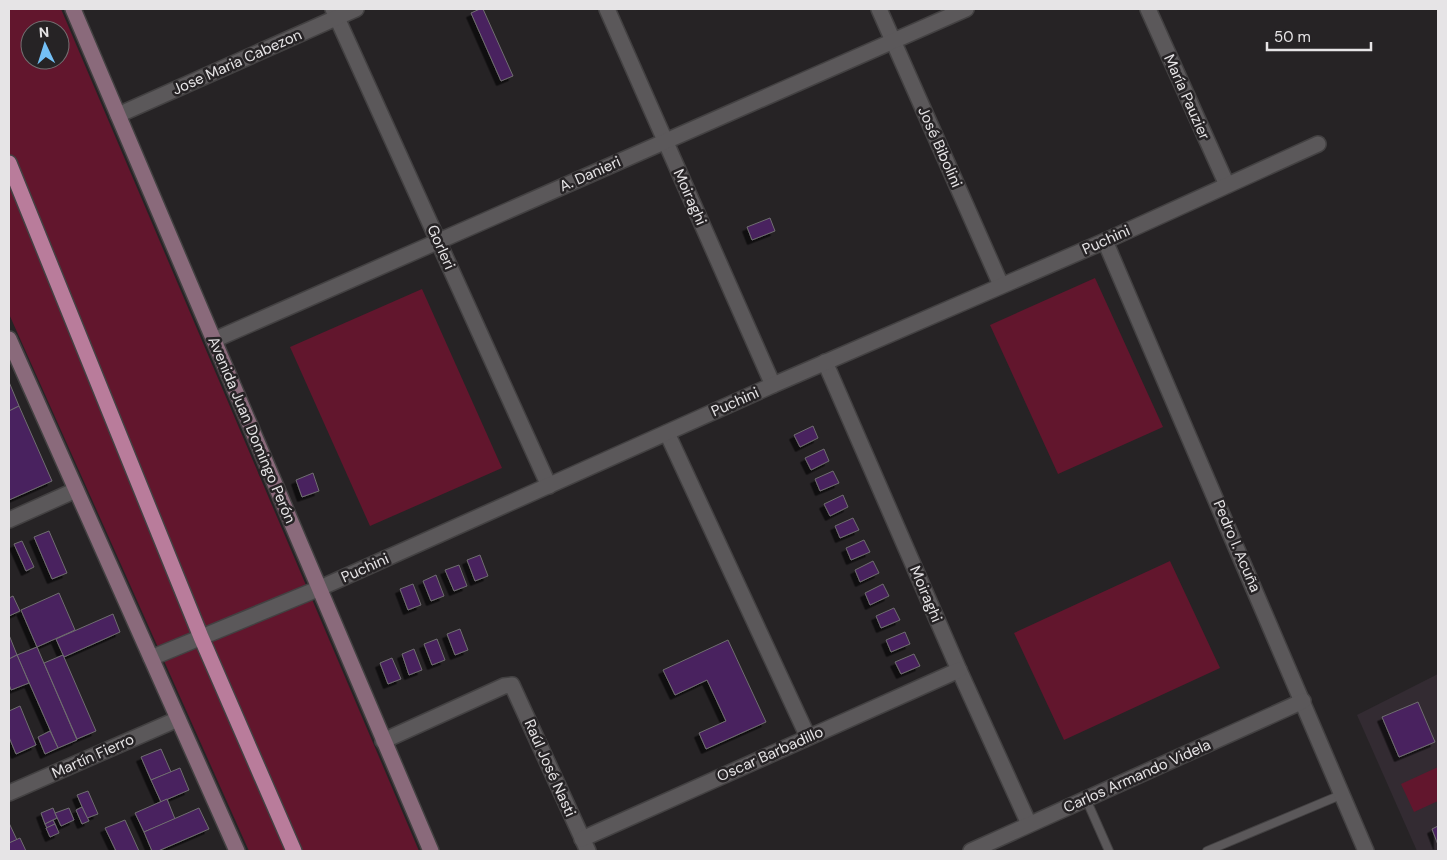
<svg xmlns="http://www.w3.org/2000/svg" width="1447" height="860" font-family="'DM Sans',sans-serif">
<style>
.built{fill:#332b32}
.green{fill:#62162d;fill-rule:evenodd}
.building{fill:#49205e;stroke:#706e71;filter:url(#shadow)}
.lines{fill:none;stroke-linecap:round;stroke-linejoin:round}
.lane-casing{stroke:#434142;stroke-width:10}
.street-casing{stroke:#434142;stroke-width:18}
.secondary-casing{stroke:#434142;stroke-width:18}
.primary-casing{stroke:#434142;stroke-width:18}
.lane{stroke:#5b585a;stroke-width:8}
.street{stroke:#5b585a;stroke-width:15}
.secondary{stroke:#8a6a7b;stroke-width:15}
.primary{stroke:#b97c9b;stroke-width:15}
.labels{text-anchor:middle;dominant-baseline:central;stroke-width:5;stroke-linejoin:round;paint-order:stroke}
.street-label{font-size:15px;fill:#e6e4e6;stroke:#262325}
</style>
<defs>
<filter id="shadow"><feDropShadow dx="-4.5" dy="4.5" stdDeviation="0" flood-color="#0009"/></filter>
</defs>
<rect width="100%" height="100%" fill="#262325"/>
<polygon class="built" points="1438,674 1438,851 1417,851 1357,715"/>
<g class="green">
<path d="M 9,9 L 61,9 L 419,851 L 249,851 L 9,314 ZM 30,30 L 60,30 L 60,60 L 30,60 Z"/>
<polygon points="1095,278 1163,427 1058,474 990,325"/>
<polygon points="422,289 502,468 370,526 290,347"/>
<polygon points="1170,561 1220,668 1064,740 1014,633"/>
<polygon points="1438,767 1438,801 1414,812 1401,784"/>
</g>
<g class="building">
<polygon points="480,9 483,9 513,76 501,81 471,13"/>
<polygon points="770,218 775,231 752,240 747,227"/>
<polygon points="9,382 19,406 9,411"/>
<polygon points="19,406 52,481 9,500 9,411"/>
<polygon points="813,426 818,438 800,447 794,435"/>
<polygon points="824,449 829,461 811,470 805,458"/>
<polygon points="833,471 839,483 820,491 815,479"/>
<polygon points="313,473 319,491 302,497 296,480"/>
<polygon points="843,495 848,507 830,516 824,504"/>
<polygon points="853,518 859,530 840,538 835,526"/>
<polygon points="49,531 67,573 52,579 34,537"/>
<polygon points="864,540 870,552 851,560 846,548"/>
<polygon points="22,541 34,567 26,571 14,544"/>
<polygon points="480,555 488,576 475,581 467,560"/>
<polygon points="873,561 879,573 860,582 855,570"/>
<polygon points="459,565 467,586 454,591 445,570"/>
<polygon points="436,575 444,596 431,601 423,581"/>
<polygon points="413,584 421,605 408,610 400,589"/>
<polygon points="883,584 889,596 870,605 865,593"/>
<polygon points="59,593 75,630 37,647 21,610"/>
<polygon points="13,596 20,611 9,616 9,598"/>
<polygon points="894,608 900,620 881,628 876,616"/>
<polygon points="113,614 120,632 64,657 56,639"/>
<polygon points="460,629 468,650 455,655 447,634"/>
<polygon points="905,632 910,644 891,652 886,640"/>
<polygon points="9,635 17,655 9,659"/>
<polygon points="437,639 445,660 432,665 424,644"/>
<polygon points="728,640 766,722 706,749 699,733 726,721 707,680 675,695 663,670"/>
<polygon points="37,647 77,740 58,748 17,655"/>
<polygon points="414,649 422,670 409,675 402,654"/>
<polygon points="914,654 920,666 901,674 895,662"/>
<polygon points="17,655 29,683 11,690 9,684 9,659"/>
<polygon points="63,655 96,731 77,739 44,663"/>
<polygon points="392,658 401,679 388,684 380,663"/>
<polygon points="1418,702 1435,742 1399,757 1382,717"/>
<polygon points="20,706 36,745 16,754 9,737 9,711"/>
<polygon points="50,731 58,748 45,754 38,737"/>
<polygon points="161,749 171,772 151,780 141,757"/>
<polygon points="180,768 189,790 161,802 151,780"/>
<polygon points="88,791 98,814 87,818 77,795"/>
<polygon points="167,799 175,819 144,832 135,813"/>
<polygon points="82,807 89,821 82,824 76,810"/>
<polygon points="53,808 57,818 45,824 41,813"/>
<polygon points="69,808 74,820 61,826 55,813"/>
<polygon points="199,808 209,829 158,851 152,851 144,832"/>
<polygon points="53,820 55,824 47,828 45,824"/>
<polygon points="125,820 139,851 116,851 105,828"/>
<polygon points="9,823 17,840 9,843"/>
<polygon points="55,824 59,833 50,837 46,828"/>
<polygon points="1438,826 1438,845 1432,829"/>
<polygon points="20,838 26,851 9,851 9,843"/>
</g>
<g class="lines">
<defs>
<g id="lane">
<polyline points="1086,799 1109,851"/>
<polyline points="1207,851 1343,794"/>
</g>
<g id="street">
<polyline points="333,9 549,486"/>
<polyline points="607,9 773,385"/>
<polyline points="879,9 1001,285"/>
<polyline points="1148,9 1227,185"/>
<polyline points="118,115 356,9"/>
<polyline points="1105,241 1366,851"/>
<polyline points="214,340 966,9"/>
<polyline points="825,362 959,670 1029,824"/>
<polyline points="667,433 808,737"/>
<polyline points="9,520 76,490"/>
<polyline points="151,658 320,588 773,385 1105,241 1318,144"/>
<polyline points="383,741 504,686 512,685 588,851"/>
<polyline points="9,793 178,719"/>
<polyline points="582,839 959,670"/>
<polyline points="971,851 1303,701"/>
</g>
<g id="secondary">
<polyline points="73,9 431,851"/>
<polyline points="9,339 237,851"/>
</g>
<polyline id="primary" points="9,163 201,637 294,851"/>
</defs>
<use href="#lane" class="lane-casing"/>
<use href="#street" class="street-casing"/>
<use href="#secondary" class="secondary-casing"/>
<use href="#primary" class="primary-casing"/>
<use href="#lane" class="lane"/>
<use href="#street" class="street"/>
<use href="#secondary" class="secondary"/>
<use href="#primary" class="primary"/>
</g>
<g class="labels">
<g class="street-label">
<text transform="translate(237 62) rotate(-24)">Jose Maria Cabezon</text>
<text transform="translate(1187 97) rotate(66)">María Pauzier</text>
<text transform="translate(940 147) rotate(66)">José Bibolini</text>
<text transform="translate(590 174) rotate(-24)">A. Danieri</text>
<text transform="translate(690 197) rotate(66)">Moiraghi</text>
<text transform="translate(1106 240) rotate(-24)">Puchini</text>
<text transform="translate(441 247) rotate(66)">Gorleri</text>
<text transform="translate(735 402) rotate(-24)">Puchini</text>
<text transform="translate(252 430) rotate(67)">Avenida Juan Domingo Perón</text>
<text transform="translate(1237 546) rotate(67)">Pedro I. Acuña</text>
<text transform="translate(365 568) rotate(-24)">Puchini</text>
<text transform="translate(926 594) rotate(67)">Moiraghi</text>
<text transform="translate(770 754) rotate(-24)">Oscar Barbadillo</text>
<text transform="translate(93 756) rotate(-24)">Martín Fierro</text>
<text transform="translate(550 768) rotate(66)">Raúl José Nasti</text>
<text transform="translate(1137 776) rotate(-24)">Carlos Armando Videla</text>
</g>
</g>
<rect width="1447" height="860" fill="none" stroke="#e6e4e6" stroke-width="20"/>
<g transform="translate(45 45) rotate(356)"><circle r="24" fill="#262325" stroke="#737072"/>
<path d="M0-4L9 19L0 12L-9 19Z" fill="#74c0f6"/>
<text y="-8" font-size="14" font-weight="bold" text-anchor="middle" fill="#e6e4e6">N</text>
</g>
<path d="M1267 42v8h104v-8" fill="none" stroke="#e6e4e6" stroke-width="2.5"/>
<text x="1274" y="42" font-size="15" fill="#e6e4e6" stroke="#262325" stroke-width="4" paint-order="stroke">50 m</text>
</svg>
